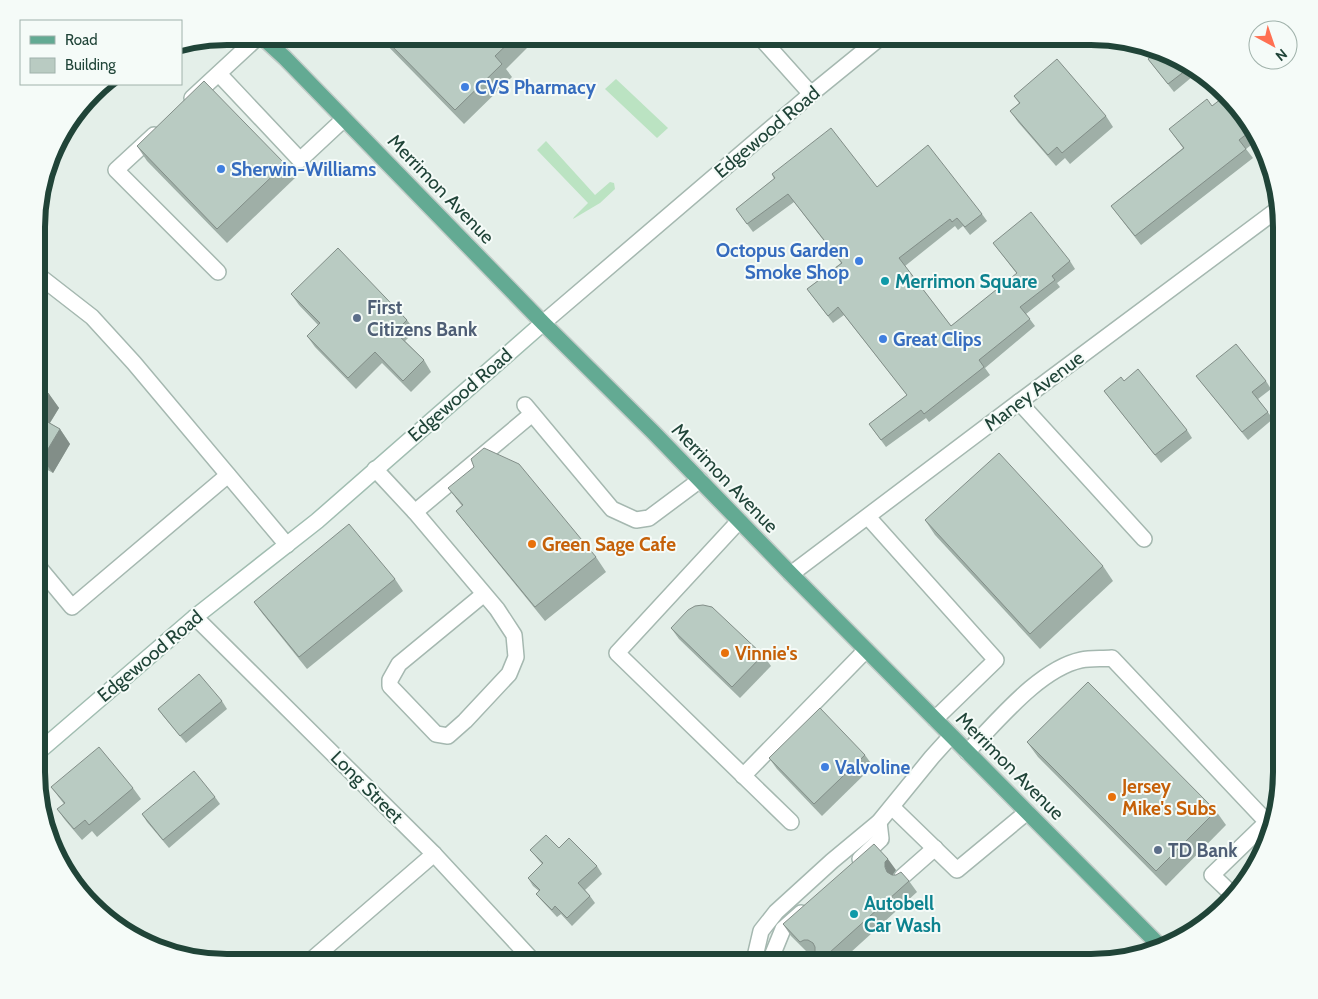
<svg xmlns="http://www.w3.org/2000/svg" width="1318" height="999" font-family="Cabin,sans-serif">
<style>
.green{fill:#bbe3c2}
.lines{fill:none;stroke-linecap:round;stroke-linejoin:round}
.lane-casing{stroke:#a5b8b0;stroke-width:18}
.street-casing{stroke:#a5b8b0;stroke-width:18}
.secondary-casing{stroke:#a1bdb1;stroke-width:18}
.primary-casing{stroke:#c1cbc7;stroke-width:18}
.lane{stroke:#fff;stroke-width:15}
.street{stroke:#fff;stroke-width:15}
.secondary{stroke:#fff;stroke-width:15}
.primary{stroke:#63aa93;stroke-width:15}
.wall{fill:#9fafa7}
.shaded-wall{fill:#828e88}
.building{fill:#b9cbc2;stroke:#828e88}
.shop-dot{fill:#3f7fe0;stroke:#f5fbf8;stroke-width:2}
.culture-dot{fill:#0f9aa8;stroke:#f5fbf8;stroke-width:2}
.service-dot{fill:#5c6f8a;stroke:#f5fbf8;stroke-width:2}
.food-dot{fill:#e8710a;stroke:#f5fbf8;stroke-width:2}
.labels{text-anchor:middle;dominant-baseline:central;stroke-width:4;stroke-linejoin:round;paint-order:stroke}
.shop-label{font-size:19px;font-weight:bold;fill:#366cbe;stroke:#f5fbf8;text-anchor:start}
.street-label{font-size:19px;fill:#204438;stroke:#f5fbf8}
.culture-label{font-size:19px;font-weight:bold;fill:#0d838f;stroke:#f5fbf8;text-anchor:start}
.service-label{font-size:19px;font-weight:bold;fill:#4e5e75;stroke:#f5fbf8;text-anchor:start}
.food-label{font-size:19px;font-weight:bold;fill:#c56008;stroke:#f5fbf8;text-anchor:start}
.rim{fill:none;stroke:#204438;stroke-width:6}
</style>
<rect width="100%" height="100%" fill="#e4efe9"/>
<g class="green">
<polygon points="616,79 668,128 657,138 605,89"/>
<polygon points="546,141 595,195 610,182 614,183 615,189 600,203 573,219 574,217 588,203 537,150"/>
</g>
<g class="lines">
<defs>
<g id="lane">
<polyline points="759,36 811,94"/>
<polyline points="219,74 300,160 344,119"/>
<polyline points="192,98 259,36"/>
<polyline points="154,135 116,170 218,272"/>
<polyline points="38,275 92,317 134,363 287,545"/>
<polyline points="1019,402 1144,539"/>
<polyline points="525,405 612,509 636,520 649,518 700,480"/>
<polyline points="375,469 415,512 497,609 514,635 516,657 509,674 465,721 448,736 436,734 390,686 390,680 399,664 484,594"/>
<polyline points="415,512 532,414"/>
<polyline points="868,517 996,660 935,719"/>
<polyline points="739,521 617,653 791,822"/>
<polyline points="37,565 72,607 228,475"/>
<path d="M 967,752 C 997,722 1039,669 1081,660 C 1091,658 1102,659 1112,658 L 1267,822"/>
<polyline points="743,776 866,650"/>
<polyline points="892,807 957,870 1027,812"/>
<polyline points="860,859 881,839 879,822"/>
<polyline points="902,877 935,848"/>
<polyline points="1235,897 1212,875 1267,822 1271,827"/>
<polyline points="755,963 754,961 761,931 776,912 832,861 879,822 932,757 951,736"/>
<polyline points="777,963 772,956 783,929 801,913"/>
<polyline points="811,963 814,960"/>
</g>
<g id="street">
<polyline points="543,323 811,94 881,37"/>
<polyline points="791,574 1019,402 1278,209"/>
<polyline points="195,617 434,854 535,963"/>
<polyline points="309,962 434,854"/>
</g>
<polyline id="secondary" points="37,753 195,617 317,521 543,323"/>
<polyline id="primary" points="261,36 285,58 543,323 653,432 791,574 1161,947"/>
</defs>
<use href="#lane" class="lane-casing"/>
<use href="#street" class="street-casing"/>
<use href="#secondary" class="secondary-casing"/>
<use href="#primary" class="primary-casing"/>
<use href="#lane" class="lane"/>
<use href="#street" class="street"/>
<use href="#secondary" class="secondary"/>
<use href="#primary" class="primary"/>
</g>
<g class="wall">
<polygon points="378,36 539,36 506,69 512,77 464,124"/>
<polygon points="1164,51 1198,72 1174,92 1148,59"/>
<polygon points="1226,95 1259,139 1246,149 1253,158 1141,245 1111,206 1183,148 1169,129 1212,106"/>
<polygon points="1014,96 1106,116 1113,127 1070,164 1065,158 1056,166 1018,122 1010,111 1019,103"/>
<polygon points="137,146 285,164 295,178 227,243 147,161"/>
<polygon points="772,174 877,187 982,214 987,221 970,235 963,226 958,230 955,226 905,266 951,326 1017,274 993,243 1070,261 1075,269 1057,283 1060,287 1026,314 1035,326 985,368 990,375 929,422 926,418 886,447 869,424 907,395 844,315 833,323 807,289 841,263 794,202 753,232 736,209 774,179"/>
<polygon points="291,294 407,320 415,331 405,341 424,360 431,372 411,392 382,363 356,389 315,347 307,336 318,325 299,305"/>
<polygon points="1196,376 1266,381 1271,389 1258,399 1273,419 1248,440"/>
<polygon points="38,379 41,383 38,387 49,394 59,408 50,423 60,429 70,444 53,473 37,464"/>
<polygon points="1124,381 1187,430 1192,438 1161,463 1104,391"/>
<polygon points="448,488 596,557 606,572 545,621 467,525 456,511 462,506"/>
<polygon points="925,520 1103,566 1113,581 1040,649 935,535"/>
<polygon points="395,579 403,591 307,669 262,613 254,602"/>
<polygon points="671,628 763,655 771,666 740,698 679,639"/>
<polygon points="222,701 227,709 186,743 164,717 158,709"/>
<polygon points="1027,742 1216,811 1226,825 1166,886 1038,757"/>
<polygon points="865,755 873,766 822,816 777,769 769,758"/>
<polygon points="51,787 133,788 141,799 97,837 92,831 82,840 65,820 57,809 64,804"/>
<polygon points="215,797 220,804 169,848 147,822 142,814"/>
<polygon points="559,848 597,866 602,874 585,890 590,896 595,903 572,926 561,914 557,917 542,901 536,894 539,891 533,886 528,878 542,864 530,850"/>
<polygon points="896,870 893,875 909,881 917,892 839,963 818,963 813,956 815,951 812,951 808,953 791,936 783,924"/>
</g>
<g class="shaded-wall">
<polygon points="38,379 41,383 38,389"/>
<polygon points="49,394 59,408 46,429 37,417 37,412"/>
<polygon points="60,429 70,444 53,473 42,459"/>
<polygon points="888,859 896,870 893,874 893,878 887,872 885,867 885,862"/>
</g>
<g class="building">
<polygon points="382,36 516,36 495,56 502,64 455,110"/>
<polygon points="1159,50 1164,51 1190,67 1168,84 1148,59"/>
<polygon points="1057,59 1106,116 1062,153 1057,147 1048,155 1010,111 1020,103 1014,96"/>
<polygon points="204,81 285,164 217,229 137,146"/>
<polygon points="1226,95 1252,130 1239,140 1246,149 1135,236 1111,206 1184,148 1169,129 1207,99 1212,106"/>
<polygon points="831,128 877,187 928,145 982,214 965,227 957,218 952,222 950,219 899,258 951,326 1017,273 993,243 1031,212 1070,261 1052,276 1055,280 1020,307 1030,319 979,360 984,367 924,414 921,410 881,440 869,424 907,395 838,307 828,316 807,289 842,263 788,194 747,224 736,209 775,178 772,174"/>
<polygon points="338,248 407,320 395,332 424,360 403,381 375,352 348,378 307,336 320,323 291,294"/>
<polygon points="1282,289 1282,303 1275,294"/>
<polygon points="1236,344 1266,381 1252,392 1268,412 1242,432 1196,376"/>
<polygon points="1138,369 1187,430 1155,455 1104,391 1121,377 1124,381"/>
<polygon points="38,387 49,394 37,412"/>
<polygon points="37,416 60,429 42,459 37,456"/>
<polygon points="484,448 519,464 596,557 535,607 456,511 463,505 448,488 474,467 471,459"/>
<polygon points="999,453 1103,566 1030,634 925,520"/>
<polygon points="349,524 395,579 299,657 254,602"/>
<polygon points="703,605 712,607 763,655 732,687 671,628 688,610 695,606"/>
<polygon points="199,674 222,701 180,736 158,709"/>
<polygon points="1088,682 1216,811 1156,871 1027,742"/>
<polygon points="820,708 865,755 814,804 769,758"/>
<polygon points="99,747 133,788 89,825 85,820 74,829 57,809 65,803 51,787"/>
<polygon points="194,771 215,797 163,840 142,814"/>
<polygon points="546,835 559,848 569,838 597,866 578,883 590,896 567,918 555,906 552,910 536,894 540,890 528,878 543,863 530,850"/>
<polygon points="874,844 888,859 885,862 885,867 887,872 892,875 896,875 901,872 909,881 819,962 813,956 815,951 815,947 813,943 808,940 804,940 800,942 783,924"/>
<polygon points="428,951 438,962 414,962"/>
</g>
<g class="shop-dot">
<circle cx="465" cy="87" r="5"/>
<circle cx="221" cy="169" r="5"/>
<circle cx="859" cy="261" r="5"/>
<circle cx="883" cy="339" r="5"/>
<circle cx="825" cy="767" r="5"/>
</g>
<g class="culture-dot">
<circle cx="885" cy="281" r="5"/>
<circle cx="854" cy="914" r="5"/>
</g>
<g class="service-dot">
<circle cx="357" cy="318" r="5"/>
<circle cx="1158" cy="850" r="5"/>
</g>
<g class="food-dot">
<circle cx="532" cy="544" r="5"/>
<circle cx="725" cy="653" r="5"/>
<circle cx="1112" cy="797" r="5"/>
</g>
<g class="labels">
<g class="shop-label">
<text x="475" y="87">CVS Pharmacy</text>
<text x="231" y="169">Sherwin-Williams</text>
<text x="849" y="250" text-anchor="end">Octopus Garden<tspan x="849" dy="22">Smoke Shop</tspan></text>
<text x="893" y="339">Great Clips</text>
<text x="835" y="767">Valvoline</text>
</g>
<g class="street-label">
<text transform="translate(767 132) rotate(-40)">Edgewood Road</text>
<text transform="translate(441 189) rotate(46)">Merrimon Avenue</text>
<text transform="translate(1034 391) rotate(-37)">Maney Avenue</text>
<text transform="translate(460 395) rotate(-41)">Edgewood Road</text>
<text transform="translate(725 478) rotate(46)">Merrimon Avenue</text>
<text transform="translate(150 656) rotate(-40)">Edgewood Road</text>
<text transform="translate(1010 766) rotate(45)">Merrimon Avenue</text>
<text transform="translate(367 787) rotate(45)">Long Street</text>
</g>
<g class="culture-label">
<text x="895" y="281">Merrimon Square</text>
<text x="864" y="903">Autobell<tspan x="864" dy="22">Car Wash</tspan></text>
</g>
<g class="service-label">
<text x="367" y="307">First<tspan x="367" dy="22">Citizens Bank</tspan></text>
<text x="1168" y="850">TD Bank</text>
</g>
<g class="food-label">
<text x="542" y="544">Green Sage Cafe</text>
<text x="735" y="653">Vinnie's</text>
<text x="1122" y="786">Jersey<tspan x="1122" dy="22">Mike's Subs</tspan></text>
</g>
</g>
<path d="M0 0H1318V999H0ZM227 45H1091A182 182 0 0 1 1273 227V772A182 182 0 0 1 1091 954H227A182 182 0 0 1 45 772V227A182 182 0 0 1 227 45Z" fill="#f5fbf8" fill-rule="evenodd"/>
<path class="rim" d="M227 45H1091A182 182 0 0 1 1273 227V772A182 182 0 0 1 1091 954H227A182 182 0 0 1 45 772V227A182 182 0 0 1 227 45Z"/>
<rect x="20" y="20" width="162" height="65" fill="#f5fbf8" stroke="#a0b2ab"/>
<rect x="30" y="36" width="25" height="8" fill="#63aa93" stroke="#a0b2ab"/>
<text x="65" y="45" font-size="15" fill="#204438">Road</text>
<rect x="30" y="58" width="25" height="15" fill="#b9cbc2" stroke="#a0b2ab"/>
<text x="65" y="70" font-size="15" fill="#204438">Building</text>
<g transform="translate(1273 45) rotate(140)"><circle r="24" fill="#f5fbf8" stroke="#a0b2ab"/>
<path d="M0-4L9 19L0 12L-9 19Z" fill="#ff7052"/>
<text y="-8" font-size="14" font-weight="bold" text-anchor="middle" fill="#204438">N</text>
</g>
</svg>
